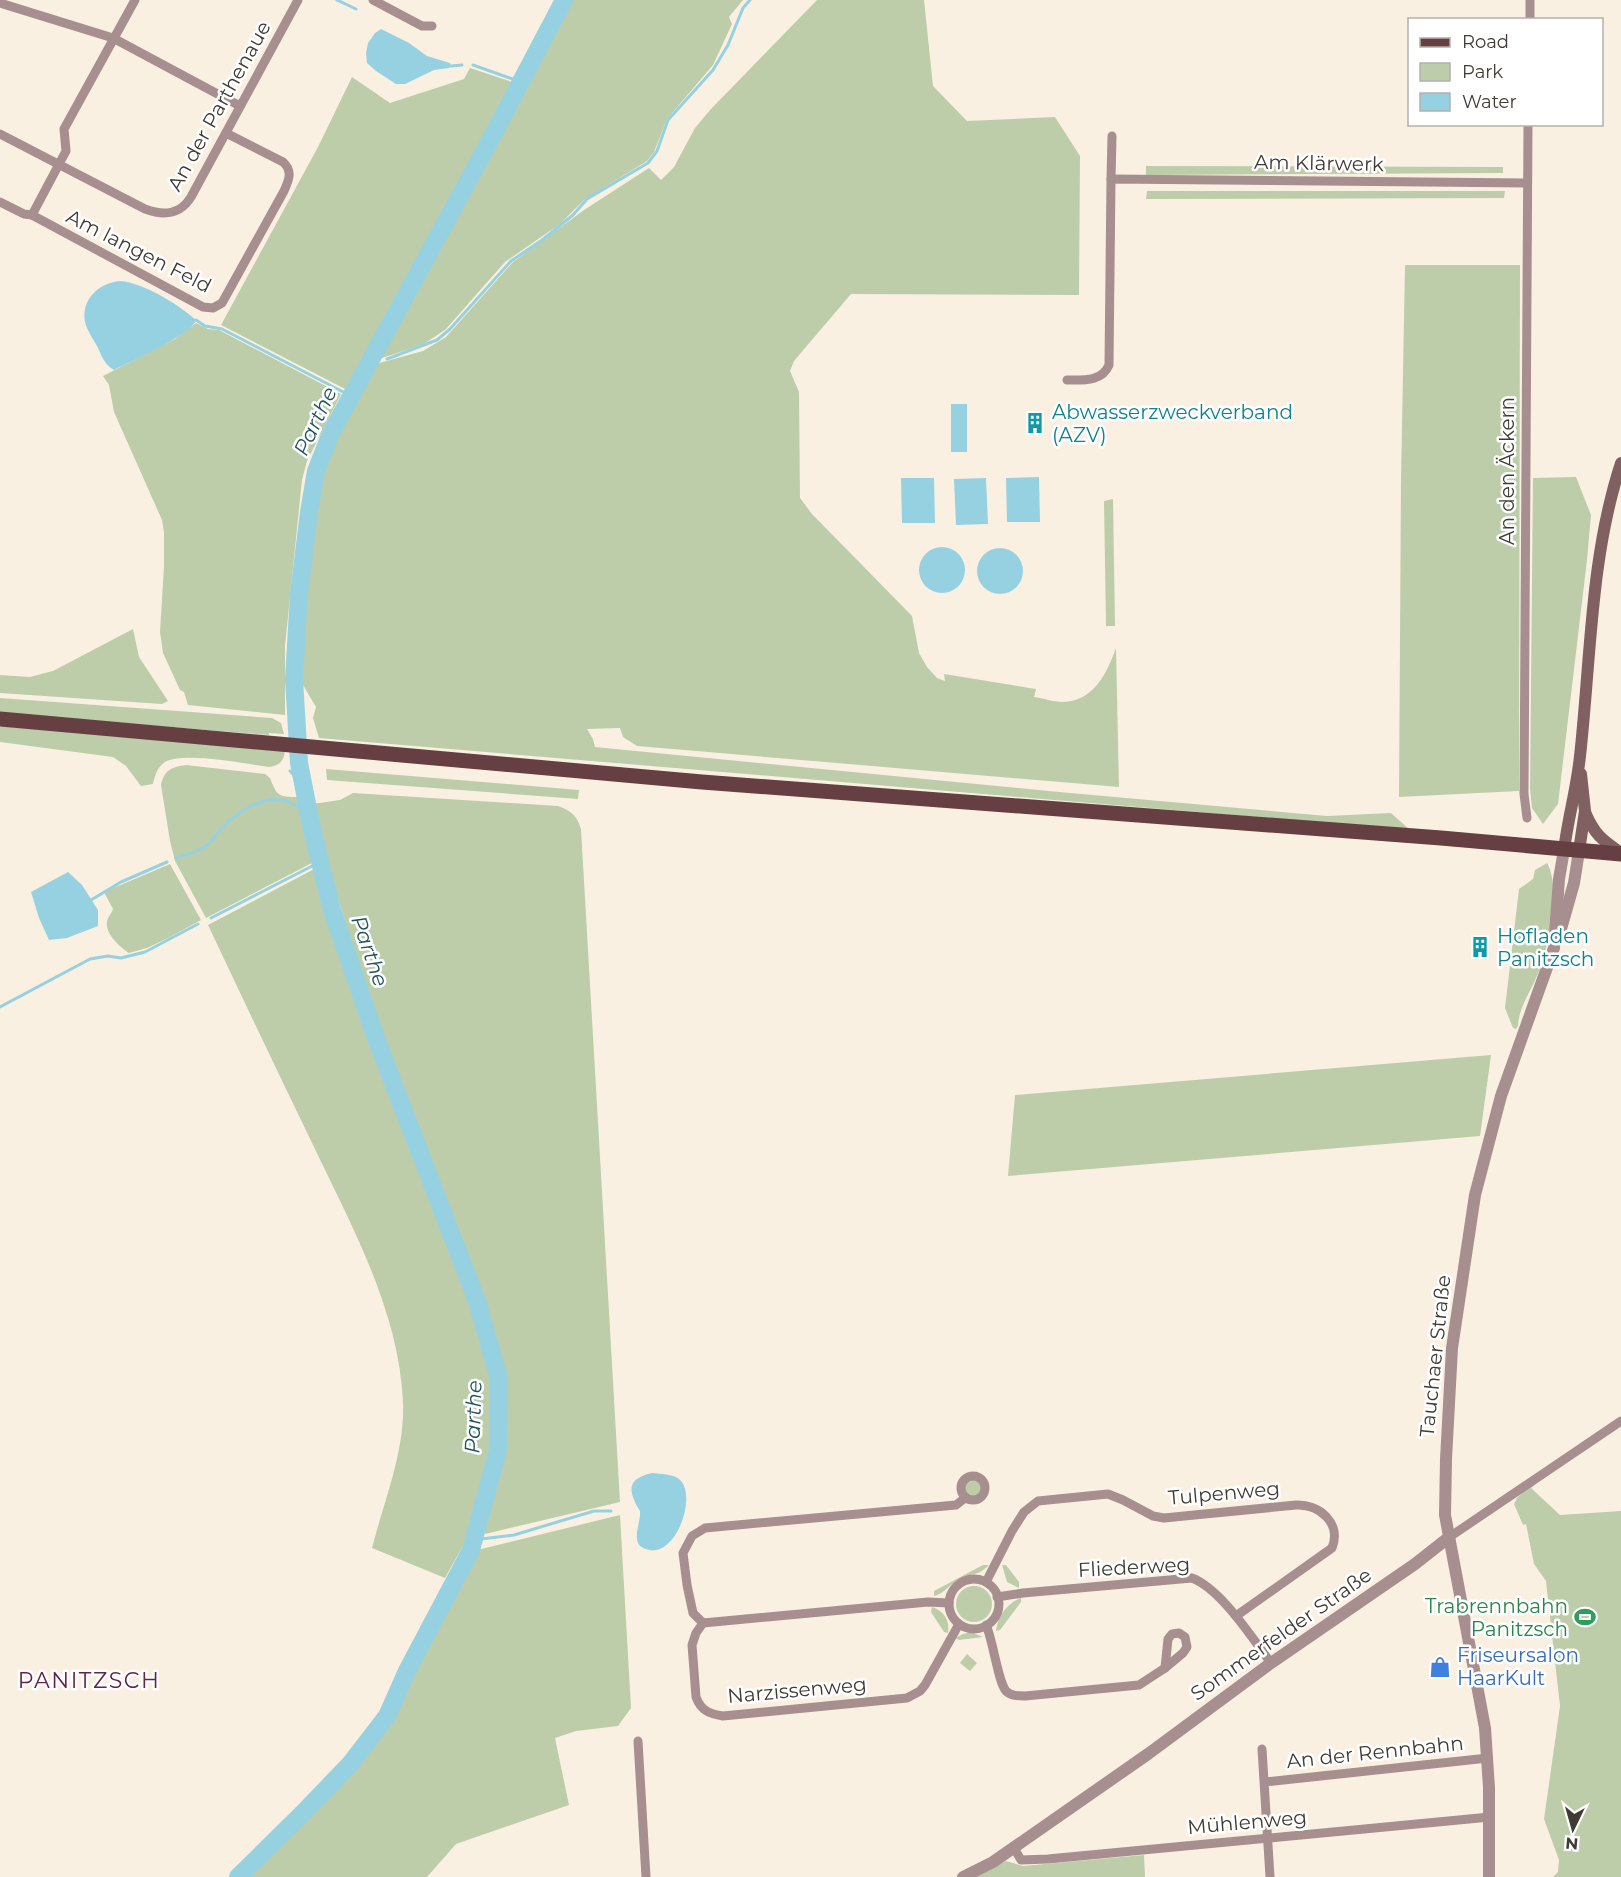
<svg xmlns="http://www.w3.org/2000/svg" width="1621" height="1877" font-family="Montserrat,sans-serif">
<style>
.green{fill:#bdcda9}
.water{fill:#96d1e2}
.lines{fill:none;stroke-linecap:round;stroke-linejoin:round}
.stream{stroke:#96d1e2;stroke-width:3}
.river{stroke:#96d1e2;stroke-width:18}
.minor{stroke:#a78f90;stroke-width:9}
.tertiary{stroke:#a78f90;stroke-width:12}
.secondary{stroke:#816062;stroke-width:12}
.primary{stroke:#663f42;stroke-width:15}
.labels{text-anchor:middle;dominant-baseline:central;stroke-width:5;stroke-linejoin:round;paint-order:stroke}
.street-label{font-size:20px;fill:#3f3b35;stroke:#fff}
.culture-label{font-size:20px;fill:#0d838f;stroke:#fff;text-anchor:start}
.leisure-label{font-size:20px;fill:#27864d;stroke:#fff;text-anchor:end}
.shop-label{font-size:20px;fill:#366cbe;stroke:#fff;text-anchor:start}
.water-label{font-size:21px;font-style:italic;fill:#225360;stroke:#fff}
.quarter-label{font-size:22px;letter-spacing:1.5px;fill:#642446;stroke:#fff}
</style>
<rect width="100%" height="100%" fill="#faf0e1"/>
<g class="green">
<polygon points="570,0 743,0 729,17 732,24 713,65 667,119 654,152 647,161 584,200 560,224 505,262 446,329 424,344 373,361 540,61"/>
<path d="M 817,0 L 924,0 L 933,86 L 967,121 L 1055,117 L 1080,156 L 1079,295 L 851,294 L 794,361 L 790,371 L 799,392 L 800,498 L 812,514 L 912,616 L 919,653 L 927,667 L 937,678 L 945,681 L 944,674 L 1036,689 L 1034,697 C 1043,698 1053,702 1063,702 C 1094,701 1107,673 1116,648 L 1119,787 L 637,746 L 623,737 L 620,728 L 587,729 L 593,739 L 595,747 L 1059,792 L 1327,816 L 1391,813 L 1410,830 L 319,738 L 313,718 L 316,707 L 300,680 L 301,613 L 311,524 L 320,469 L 372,365 L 423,351 L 446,337 L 513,262 L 584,210 L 649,168 L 661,180 L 674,167 L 695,128 L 711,109 Z"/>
<polygon points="470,68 515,83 349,391 221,325 318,147 352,77 390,103 464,79"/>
<polygon points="1146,166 1503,167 1503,173 1146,175"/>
<polygon points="1147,191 1505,191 1504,198 1146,199"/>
<polygon points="1405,265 1520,265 1519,791 1399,797 1401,480"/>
<polygon points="196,323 208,329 219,330 341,394 307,461 302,480 285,646 285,715 188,705 184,692 180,690 163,653 160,632 164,566 164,532 162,520 114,412 109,385 103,376 175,339"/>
<polygon points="1576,477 1591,515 1587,560 1558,804 1543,824 1532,808 1530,789 1533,478"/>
<polygon points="1113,499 1115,626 1106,626 1104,501"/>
<polygon points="133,629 139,657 168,701 162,704 0,693 0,675 30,677 53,671"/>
<polygon points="0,698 272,718 281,723 284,734 269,733 269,735 0,713"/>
<path d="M 0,726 L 285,751 C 284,761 279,766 269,767 C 246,764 188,752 167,761 C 158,765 155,775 153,784 L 141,786 L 126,766 L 113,757 L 0,742 Z"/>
<path d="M 186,765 L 265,774 L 270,778 C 277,796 278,797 299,797 L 314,862 L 206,918 L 175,861 L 170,841 L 161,785 C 164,770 172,767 186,765 Z"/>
<polygon points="326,769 579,790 578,799 327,780"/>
<path d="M 353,793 L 558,806 C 571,811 577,815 581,829 L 620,1502 L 485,1534 L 484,1527 L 492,1502 L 500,1459 L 503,1423 L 502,1368 L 484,1306 L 386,1052 L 339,902 L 312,804 L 340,800 Z"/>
<path d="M 1547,863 C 1562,890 1548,951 1536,978 C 1529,995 1519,1007 1518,1026 L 1516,1029 L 1513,1028 L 1505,1008 L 1519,889 L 1533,879 L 1535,870 Z"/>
<path d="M 170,864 L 201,920 L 168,938 L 147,948 L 129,953 C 121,948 105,934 107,922 C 107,918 112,913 113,909 L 104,892 Z"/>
<path d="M 316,868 L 332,925 L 478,1323 L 494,1378 L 494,1415 L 490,1455 L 478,1509 L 464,1544 L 445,1578 L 372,1548 C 384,1501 405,1452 403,1402 C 399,1311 352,1227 314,1147 C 278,1073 243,999 208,925 Z"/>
<polygon points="1491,1055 1480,1136 1008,1176 1015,1095"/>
<circle cx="972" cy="1488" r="12"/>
<polygon points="1538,1479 1540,1480 1531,1488 1560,1515 1621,1511 1621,1877 1553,1877 1558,1872 1559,1860 1544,1819 1560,1706 1546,1581 1534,1564 1526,1524 1523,1525 1514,1504 1517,1498"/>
<polygon points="620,1515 631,1708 618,1726 576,1731 555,1738 569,1805 456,1844 427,1877 244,1877 264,1861 349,1772 391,1717 477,1550"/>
<path d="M 983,1565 L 989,1565 C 976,1578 970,1572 958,1580 C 949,1585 945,1593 934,1596 L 934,1591 Z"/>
<polygon points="1002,1565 1006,1565 1019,1582 1019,1588 1007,1582"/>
<circle cx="974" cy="1604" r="18"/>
<path d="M 1021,1598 L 1021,1602 L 1000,1630 L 996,1631 C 998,1616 1006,1604 1021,1598 Z"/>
<path d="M 932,1607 C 944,1611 950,1620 948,1633 L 944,1632 L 931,1612 Z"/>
<polygon points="971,1632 983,1637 959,1640 955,1638 963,1634"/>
<polygon points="967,1654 977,1663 970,1671 960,1663"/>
<polygon points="1144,1855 1145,1877 972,1877 1006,1861 1023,1866"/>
</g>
<g class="water">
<polygon points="381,29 409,43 427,56 450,63 451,66 449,68 434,70 405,84 396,84 376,71 367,63 366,53 368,43 375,33"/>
<path d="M 120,281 C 144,283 178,304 196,320 C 193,334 130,362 114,370 C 105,365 102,357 98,348 C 94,340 87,331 85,322 C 81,299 99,283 120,281 Z"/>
<rect x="951" y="404" width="16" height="48"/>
<polygon points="1039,477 1040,522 1007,522 1006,478"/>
<polygon points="901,478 934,478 935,523 902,523"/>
<polygon points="986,478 988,524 956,525 954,479"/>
<circle cx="942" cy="570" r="23"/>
<circle cx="1000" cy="571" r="23"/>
<polygon points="68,872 82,885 98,910 98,926 67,938 49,940 39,918 31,892"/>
<path d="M 652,1473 C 661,1474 672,1474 679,1479 C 698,1494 677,1556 649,1550 C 645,1549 640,1547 638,1543 C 634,1533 641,1521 640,1511 C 628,1491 626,1479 652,1473 Z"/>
</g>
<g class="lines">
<g class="stream">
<polyline points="337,0 356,9"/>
<polyline points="473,65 521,82"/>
<polyline points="451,66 462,65"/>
<polyline points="196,320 205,326 222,329 351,396"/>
<polyline points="387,359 437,340 450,329 511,261 542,240 573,215 587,199 648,163 657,151 668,120 713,70 728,45 743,8 750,0"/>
<polyline points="368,365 375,363"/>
<polyline points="290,771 303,786"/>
<path d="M 176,858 C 186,854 197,853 206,846 C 214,840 219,829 228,822 C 255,799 283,788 310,817"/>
<polyline points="91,900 121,882 167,862"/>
<polyline points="211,918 320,862"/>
<polyline points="0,1007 90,959 108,956 121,958 145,952 198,924"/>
<polyline points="473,1540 514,1535 594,1511 611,1511"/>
</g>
<polyline class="river" points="238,1877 302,1814 350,1764 387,1716 407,1671 471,1550 498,1450 499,1379 477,1301 376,1038 332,910 312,829 299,763 294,679 299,594 309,512 316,471 331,433 486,148 564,0"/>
<g class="minor">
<path d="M 135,0 L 64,129 L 66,151 L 32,215 L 203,307 L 213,308 L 222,303 L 284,191 C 289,180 293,171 283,162 L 226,133"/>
<polyline points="373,0 422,26 432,26"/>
<polyline points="0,3 113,38 240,106"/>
<polyline points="1530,20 1530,0"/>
<path d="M 0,134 L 145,209 C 164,216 180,215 191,197 L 298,0"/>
<polyline points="1111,179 1112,136"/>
<polyline points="0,202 24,214 32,215"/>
<path d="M 1067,380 C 1083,380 1102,382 1109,365 L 1111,179 L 1527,183"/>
<polyline points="1527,818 1524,794 1528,124"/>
<circle cx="973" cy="1488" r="12"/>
<polyline points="1448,1538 1621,1421"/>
<circle cx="974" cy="1604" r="25"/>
<path d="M 986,1582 L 1012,1531 L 1024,1512 L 1038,1501 L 1108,1494 L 1123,1500 L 1153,1516 L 1164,1518 L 1296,1505 C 1319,1504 1342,1523 1332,1548 L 1236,1616"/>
<path d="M 997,1597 L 1023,1593 L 1192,1578 C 1221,1589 1252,1638 1271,1663"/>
<path d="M 703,1623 L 696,1633 L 692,1645 L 696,1697 C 701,1711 710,1714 723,1716 L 907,1698 L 920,1691 L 925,1685 L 959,1624"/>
<polyline points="703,1623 693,1613 687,1585 683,1553 692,1536 705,1528 956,1505 965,1498"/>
<polyline points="703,1623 928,1602 949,1603"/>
<path d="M 986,1625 C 993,1640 998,1682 1006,1691 C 1011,1696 1018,1696 1025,1696 L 1139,1685 L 1165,1668"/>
<polygon points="1179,1633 1185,1637 1187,1647 1183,1653 1165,1668 1168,1639 1172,1634"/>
<polyline points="638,1741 646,1877"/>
<polyline points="1262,1749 1270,1877"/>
<polyline points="1265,1782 1488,1758"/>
<polyline points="1014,1848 1021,1860 1048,1859 1490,1817"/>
</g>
<g class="tertiary">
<polyline points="1559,936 1574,883 1579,851"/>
<polyline points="963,1877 993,1862 1148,1754 1271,1663 1415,1564 1448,1538"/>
<polyline points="1489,1877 1489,1788 1485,1728 1445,1515 1446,1459 1452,1348 1475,1195 1501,1096 1554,948 1559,879 1564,850"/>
</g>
<g class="secondary">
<path d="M 1585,812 C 1594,834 1602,840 1621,853"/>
<path d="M 1564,850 C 1568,818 1577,787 1580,756 C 1591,657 1590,558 1621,463"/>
<polyline points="1579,851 1585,811 1581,774"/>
</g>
<polyline class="primary" points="0,719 702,782 1441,838 1621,854"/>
</g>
<defs>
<symbol id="building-bare" viewBox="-9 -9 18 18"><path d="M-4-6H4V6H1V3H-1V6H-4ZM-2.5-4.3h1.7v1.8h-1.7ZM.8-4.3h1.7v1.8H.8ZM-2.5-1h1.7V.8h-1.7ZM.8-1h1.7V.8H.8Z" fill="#0f9aa8" stroke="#fff" stroke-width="2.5" paint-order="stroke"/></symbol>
<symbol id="stadium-bare" viewBox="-9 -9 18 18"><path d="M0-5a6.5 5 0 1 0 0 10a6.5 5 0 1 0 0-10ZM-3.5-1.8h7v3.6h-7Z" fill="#2e9e5b" stroke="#fff" stroke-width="2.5" paint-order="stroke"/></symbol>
<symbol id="shop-bare" viewBox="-9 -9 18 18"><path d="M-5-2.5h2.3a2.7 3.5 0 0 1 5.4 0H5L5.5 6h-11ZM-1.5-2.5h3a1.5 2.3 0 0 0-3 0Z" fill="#3f7fe0" stroke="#fff" stroke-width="2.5" paint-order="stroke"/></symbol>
</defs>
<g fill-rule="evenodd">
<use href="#building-bare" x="1020" y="408" width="30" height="30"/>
<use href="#building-bare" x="1465" y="932" width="30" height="30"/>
<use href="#stadium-bare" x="1570" y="1602" width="30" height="30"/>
<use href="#shop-bare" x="1425" y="1652" width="30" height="30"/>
</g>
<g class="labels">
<g class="street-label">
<text transform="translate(219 106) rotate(-61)">An der Parthenaue</text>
<text transform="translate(1319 163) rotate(1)">Am Klärwerk</text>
<text transform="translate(139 251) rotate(27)">Am langen Feld</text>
<text transform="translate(1507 471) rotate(-90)">An den Äckern</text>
<text transform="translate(1435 1356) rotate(-84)">Tauchaer Straße</text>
<text transform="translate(1224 1493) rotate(-5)">Tulpenweg</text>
<text transform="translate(1134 1567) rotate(-3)">Fliederweg</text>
<text transform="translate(1281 1634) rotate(-35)">Sommerfelder Straße</text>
<text transform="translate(797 1690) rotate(-5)">Narzissenweg</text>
<text transform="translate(1375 1752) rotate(-6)">An der Rennbahn</text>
<text transform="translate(1247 1822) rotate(-5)">Mühlenweg</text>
</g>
<g class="culture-label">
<text x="1052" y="412">Abwasserzweckverband<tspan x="1052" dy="23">(AZV)</tspan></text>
<text x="1497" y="936">Hofladen<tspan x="1497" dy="23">Panitzsch</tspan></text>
</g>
<g class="leisure-label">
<text x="1568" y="1606">Trabrennbahn<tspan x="1568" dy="23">Panitzsch</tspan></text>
</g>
<g class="shop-label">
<text x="1457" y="1655">Friseursalon<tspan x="1457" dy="23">HaarKult</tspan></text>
</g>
<g class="water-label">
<text transform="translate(315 421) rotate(-65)">Parthe</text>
<text transform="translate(370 951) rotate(71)">Parthe</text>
<text transform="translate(473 1417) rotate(-88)">Parthe</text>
</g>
<g class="quarter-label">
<text x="89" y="1680">PANITZSCH</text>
</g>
</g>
<rect x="1408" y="18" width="195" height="108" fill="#ffffff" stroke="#b2b1ae" stroke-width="1.5"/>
<rect x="1420" y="38" width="30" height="9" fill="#663f42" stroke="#b2b1ae" stroke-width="1.5"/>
<text x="1462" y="48" font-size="18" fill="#3f3b35">Road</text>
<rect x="1420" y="63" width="30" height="18" fill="#bdcda9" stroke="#b2b1ae" stroke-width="1.5"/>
<text x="1462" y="78" font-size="18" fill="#3f3b35">Park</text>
<rect x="1420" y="93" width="30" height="18" fill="#96d1e2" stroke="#b2b1ae" stroke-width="1.5"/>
<text x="1462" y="108" font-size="18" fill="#3f3b35">Water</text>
<g transform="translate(1573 1829) rotate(185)" stroke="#ffffff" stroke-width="4.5" paint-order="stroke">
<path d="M0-4.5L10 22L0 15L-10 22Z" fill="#3f3b35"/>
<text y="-9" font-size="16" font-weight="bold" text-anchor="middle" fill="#3f3b35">N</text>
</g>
</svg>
